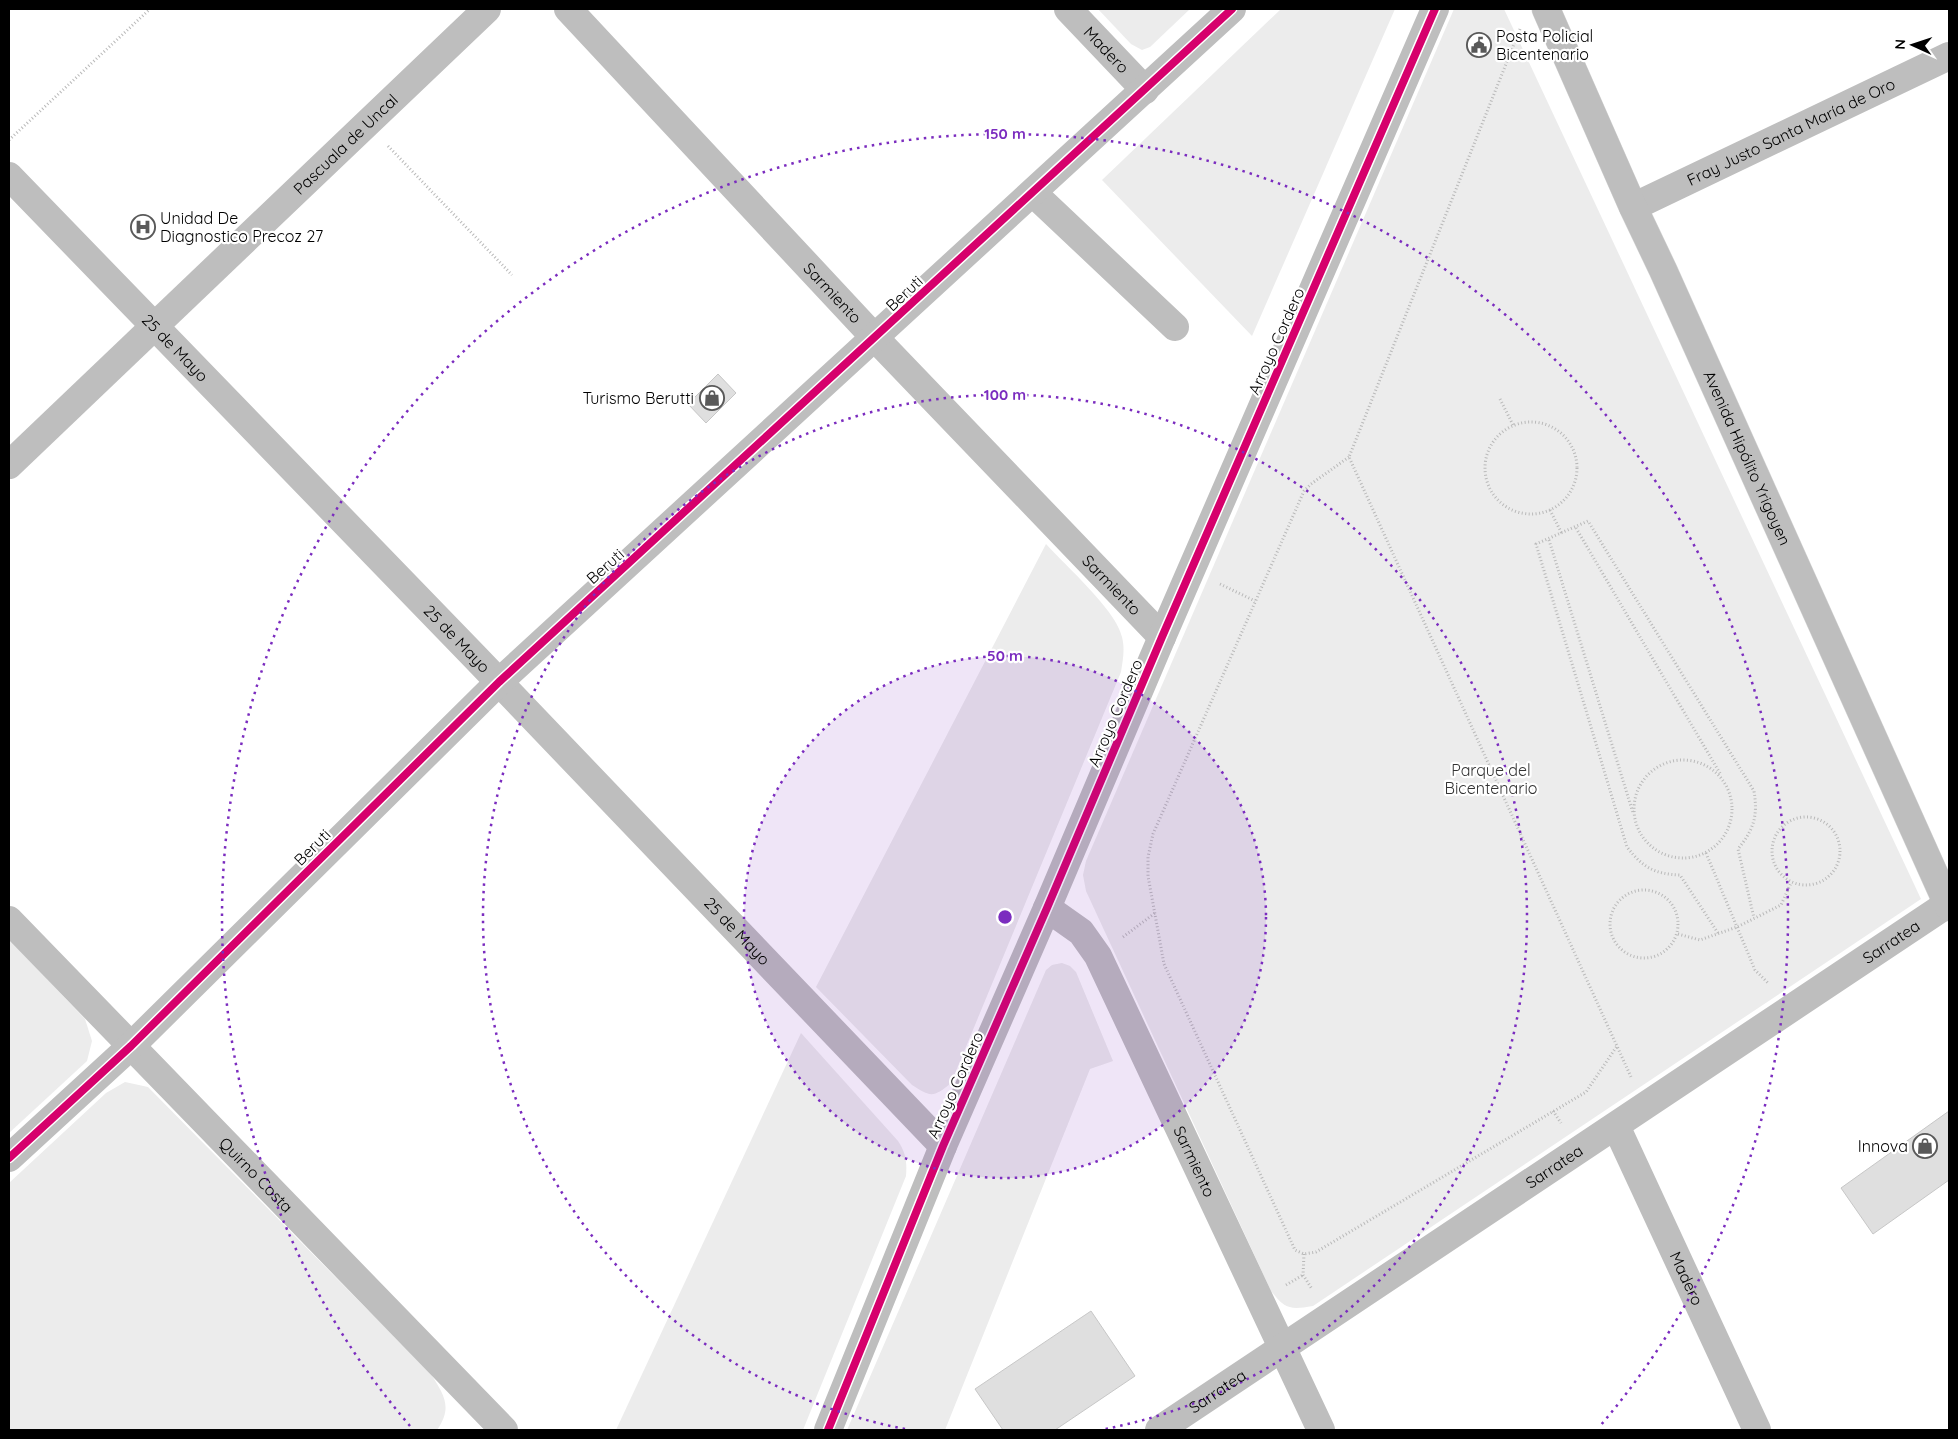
<svg xmlns="http://www.w3.org/2000/svg" width="1958" height="1439" font-family="Quicksand,sans-serif">
<style>
.green{fill:#ececec}
.building{fill:#dfdfdf;stroke:#c7c7c7}
.lines{fill:none;stroke-linecap:round;stroke-linejoin:round}
.major-casing{stroke:#dbdbdb;stroke-width:29}
.path{stroke:#b9b9b9;stroke-width:3;stroke-dasharray:1 2.5;stroke-linecap:butt}
.minor{stroke:#bebebe;stroke-width:28}
.major{stroke:#bebebe;stroke-width:28}
.cycleway-casing{stroke:#fff;stroke-width:11}
.cycleway{stroke:#d6006c;stroke-width:8}
.ring{fill:none;stroke:#7b2cbf;stroke-width:2.5;stroke-dasharray:2.5 5}
.labels{text-anchor:middle;dominant-baseline:central;stroke-width:4.5;stroke-linejoin:round;paint-order:stroke}
.poi-label{font-size:16px;fill:#000;stroke:#fff;text-anchor:start}
.street-label{font-size:16px;fill:#000;stroke:#fff}
.park-label{font-size:16px;fill:#333;stroke:#fff}
.centre{fill:#7b2cbf;stroke:#fff;stroke-width:2.5}
.ring-label{font-size:15px;text-anchor:middle;font-weight:bold;fill:#7b2cbf;stroke:#fff;stroke-width:4.5;stroke-linejoin:round;paint-order:stroke}
</style>
<rect width="100%" height="100%" fill="#fff"/>
<g class="green">
<polygon points="1098,9 1190,9 1150,47 1142,50 1131,44"/>
<polygon points="1281,9 1395,9 1252,336 1102,180"/>
<path d="M 1454,9 L 1504,9 L 1921,899 L 1313,1306 C 1290,1310 1285,1309 1271,1291 L 1086,891 L 1083,875 L 1086,861 Z"/>
<path d="M 1046,544 C 1065,565 1117,611 1122,637 C 1125,649 1123,659 1121,672 L 951,1083 C 933,1098 931,1097 912,1085 L 816,987 Z"/>
<polygon points="9,939 85,1019 92,1041 87,1061 9,1133"/>
<polygon points="1062,963 1070,966 1076,972 1113,1061 1090,1069 945,1430 847,1430 1046,970 1052,965"/>
<path d="M 801,1033 L 898,1141 C 906,1153 907,1162 906,1176 L 803,1430 L 616,1430 Z"/>
<path d="M 125,1082 L 148,1087 L 431,1374 C 444,1395 453,1407 437,1430 L 9,1430 L 9,1183 L 106,1093 Z"/>
</g>
<g class="building">
<polygon points="718,374 736,393 706,423 688,404"/>
<polygon points="1949,1111 1949,1180 1873,1234 1841,1188"/>
<polygon points="1091,1311 1135,1376 1055,1430 1003,1430 975,1389"/>
</g>
<g class="lines">
<defs>
<g id="major">
<path id="s10" d="M 1546,9 L 1633,207 L 1663,270 L 1949,907"/>
</g>
</defs>
<use href="#major" class="major-casing"/>
<g class="path">
<polyline points="1520,29 1349,457 1631,1077"/>
<polyline points="9,140 150,9"/>
<polyline points="388,146 512,275"/>
<polyline points="1500,399 1513,425"/>
<circle cx="1531" cy="468" r="46"/>
<polyline points="1349,457 1311,484 1304,491 1153,834 1148,857 1148,876 1164,964 1295,1250 1304,1254 1316,1252 1586,1092 1617,1046"/>
<polyline points="1550,510 1562,534"/>
<polyline points="1576,528 1721,775"/>
<polyline points="1549,540 1633,813"/>
<polyline points="1220,584 1255,601"/>
<circle cx="1683" cy="809" r="49"/>
<circle cx="1806" cy="851" r="34"/>
<polyline points="1706,853 1755,970 1769,984"/>
<circle cx="1644" cy="924" r="34"/>
<path d="M 1718,933 L 1680,875 C 1655,874 1643,868 1627,847 L 1536,544 L 1588,521 L 1754,791 C 1758,816 1754,829 1738,849 L 1754,918"/>
<polyline points="1678,934 1700,940 1737,927 1781,905 1791,883"/>
<polyline points="1123,937 1155,913"/>
<polyline points="1553,1111 1561,1123"/>
<polyline points="1304,1254 1303,1275 1312,1289"/>
<polyline points="1286,1285 1303,1275"/>
</g>
<g class="minor">
<path id="s1" d="M 568,9 L 875,338 L 1162,637"/>
<path id="s2" d="M 1068,9 L 1145,90"/>
<path id="s3" d="M 9,176 L 474,656 L 943,1146"/>
<polyline points="1033,193 1175,327"/>
<path id="s4" d="M 1633,207 L 1949,56"/>
<path id="s5" d="M 9,465 L 487,9"/>
<path id="s6" d="M 1047,908 L 1081,932 L 1098,956 L 1321,1430"/>
<path id="s7" d="M 9,920 L 504,1430"/>
<path id="s8" d="M 1616,1126 L 1757,1430"/>
<polyline points="9,1158 131,1046 499,682 1232,9"/>
<polyline points="828,1430 943,1146 1047,908 1162,637 1435,9"/>
<path id="s9" d="M 1159,1430 L 1949,903"/>
</g>
<use href="#major" class="major"/>
<defs>
<g id="cycleway">
<polyline points="9,1158 131,1046 499,682 1232,9"/>
<polyline points="828,1430 943,1146 1047,908 1162,637 1435,9"/>
</g>
</defs>
<use href="#cycleway" class="cycleway-casing"/>
<use href="#cycleway" class="cycleway"/>
</g>
<circle cx="1005" cy="917" r="261" fill="#7b2cbf" fill-opacity=".12"/>
<g class="ring">
<circle cx="1005" cy="917" r="261"/>
<path d="M905 1429A522 522 0 1 1 1105 1429"/>
<path d="M410 1426A783 783 0 1 1 1600 1426"/>
</g>
<defs>
<symbol id="civic-ring" viewBox="-11 -11 22 22"><circle r="9.5" fill="#fff" stroke="#595959" stroke-width="1.5"/><path d="M-.6-6.5H3V-4.5H.6V-3L4-1V1h2V6H-6V1h2V-1L-.6-3ZM-1.2 2.5V6h2.4V2.5Z" fill="#595959"/></symbol>
<symbol id="hospital-ring" viewBox="-11 -11 22 22"><circle r="9.5" fill="#fff" stroke="#595959" stroke-width="1.5"/><path d="M-5-5h3v3.5h4V-5h3V5h-3V1.5h-4V5h-3Z" fill="#595959"/></symbol>
<symbol id="shop-ring" viewBox="-11 -11 22 22"><circle r="9.5" fill="#fff" stroke="#595959" stroke-width="1.5"/><path d="M-5-2.5h2.3a2.7 3.5 0 0 1 5.4 0H5L5.5 6h-11ZM-1.5-2.5h3a1.5 2.3 0 0 0-3 0Z" fill="#595959"/></symbol>
</defs>
<g fill-rule="evenodd">
<use href="#civic-ring" x="1465" y="31" width="28" height="28"/>
<use href="#hospital-ring" x="129" y="213" width="28" height="28"/>
<use href="#shop-ring" x="698" y="384" width="28" height="28"/>
<use href="#shop-ring" x="1911" y="1132" width="28" height="28"/>
</g>
<g class="labels">
<g class="poi-label">
<text x="1496" y="36">Posta Policial<tspan x="1496" dy="18">Bicentenario</tspan></text>
<text x="160" y="218">Unidad De<tspan x="160" dy="18">Diagnostico Precoz 27</tspan></text>
<text x="694" y="398" text-anchor="end">Turismo Berutti</text>
<text x="1908" y="1146" text-anchor="end">Innova</text>
</g>
<g class="street-label">
<text stroke="none"><textPath href="#s2" startOffset="56">Madero</textPath></text>
<text stroke="none"><textPath href="#s4" startOffset="175">Fray Justo Santa María de Oro</textPath></text>
<text stroke="none"><textPath href="#s5" startOffset="465">Pascuala de Uncal</textPath></text>
<text stroke="none"><textPath href="#s1" startOffset="388">Sarmiento</textPath></text>
<text transform="translate(904 293) rotate(-43)">Beruti</text>
<text transform="translate(1276 341) rotate(-66)">Arroyo Cordero</text>
<text stroke="none"><textPath href="#s3" startOffset="239">25 de Mayo</textPath></text>
<text stroke="none"><textPath href="#s10" startOffset="492">Avenida Hipólito Yrigoyen</textPath></text>
<text transform="translate(605 566) rotate(-42)">Beruti</text>
<text stroke="none"><textPath href="#s1" startOffset="792">Sarmiento</textPath></text>
<text stroke="none"><textPath href="#s3" startOffset="644">25 de Mayo</textPath></text>
<text transform="translate(1115 713) rotate(-67)">Arroyo Cordero</text>
<text transform="translate(312 847) rotate(-45)">Beruti</text>
<text stroke="none"><textPath href="#s3" startOffset="1049">25 de Mayo</textPath></text>
<text stroke="none"><textPath href="#s9" startOffset="880">Sarratea</textPath></text>
<text transform="translate(955 1085) rotate(-66)">Arroyo Cordero</text>
<text stroke="none"><textPath href="#s6" startOffset="298">Sarmiento</textPath></text>
<text stroke="none"><textPath href="#s9" startOffset="475">Sarratea</textPath></text>
<text stroke="none"><textPath href="#s7" startOffset="355">Quirno Costa</textPath></text>
<text stroke="none"><textPath href="#s8" startOffset="168">Madero</textPath></text>
<text stroke="none"><textPath href="#s9" startOffset="70">Sarratea</textPath></text>
</g>
<g class="park-label">
<text x="1491" y="770">Parque del<tspan x="1491" dy="18">Bicentenario</tspan></text>
</g>
</g>
<circle cx="1005" cy="917" r="8" class="centre"/>
<g class="ring-label">
<text x="1005" y="139">150 m</text>
<text x="1005" y="400">100 m</text>
<text x="1005" y="661">50 m</text>
</g>
<rect width="1958" height="1439" fill="none" stroke="#000000" stroke-width="20"/>
<g transform="translate(1913 45) rotate(273)" stroke="#ffffff" stroke-width="4" paint-order="stroke">
<path d="M0-4L9 19L0 12L-9 19Z" fill="#000000"/>
<text y="-8" font-size="14" font-weight="bold" text-anchor="middle" fill="#000000">N</text>
</g>
</svg>
